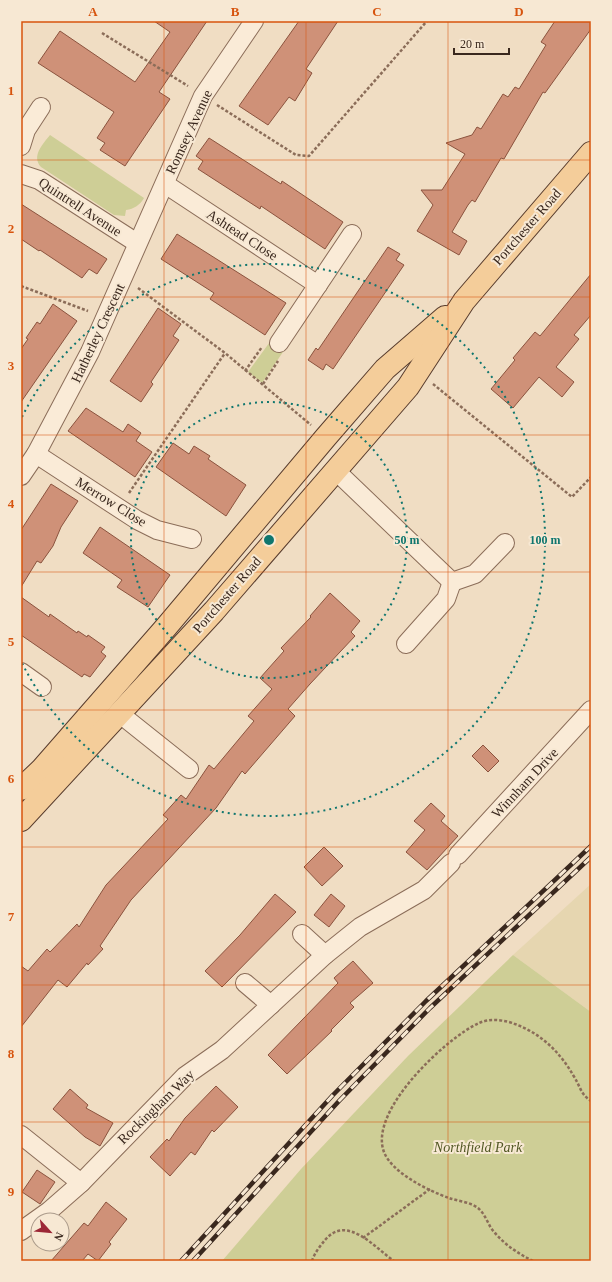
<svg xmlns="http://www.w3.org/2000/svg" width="612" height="1282" font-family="'Times New Roman',serif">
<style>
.farmland{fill:#e6d6b0}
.green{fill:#cece96}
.building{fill:#cf9178;stroke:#8b533e}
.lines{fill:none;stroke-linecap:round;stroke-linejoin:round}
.minor-casing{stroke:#8b6d59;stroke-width:20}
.major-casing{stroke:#583c2d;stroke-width:24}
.path{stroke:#8b6d59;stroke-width:2.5;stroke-dasharray:3 2;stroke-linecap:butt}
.minor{stroke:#faebd7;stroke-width:18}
.major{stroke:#f4cd9a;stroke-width:22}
.rail-casing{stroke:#3a281e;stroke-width:4.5}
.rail{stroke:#f7e8d3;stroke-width:3;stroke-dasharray:9;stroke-linecap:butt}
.grid{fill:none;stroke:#d7540e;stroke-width:1;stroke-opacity:0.55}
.ring{fill:none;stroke:#0f766e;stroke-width:2;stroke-dasharray:2 4}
.labels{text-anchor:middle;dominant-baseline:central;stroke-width:4;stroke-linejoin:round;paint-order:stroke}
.street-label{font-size:14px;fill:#3a281e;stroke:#f7e8d3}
.park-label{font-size:14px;font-style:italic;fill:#515723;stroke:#f7e8d3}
.centre{fill:#0f766e;stroke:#f7e8d3;stroke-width:2}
.ring-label{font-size:12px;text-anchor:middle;font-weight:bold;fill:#0f766e;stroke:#f7e8d3;stroke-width:4;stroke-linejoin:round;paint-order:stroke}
.neatline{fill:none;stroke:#d7540e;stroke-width:1.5}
.grid-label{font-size:13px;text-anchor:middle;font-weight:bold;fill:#d7540e}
</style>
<rect width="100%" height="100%" fill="#f0ddc3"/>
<polygon class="farmland" points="591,884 591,1012 513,955"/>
<g class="green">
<path d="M 50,135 L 144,198 C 140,205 134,209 126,210 L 125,216 L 114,215 L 41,167 C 31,156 43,144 50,135 Z"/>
<polygon points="272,339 285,349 262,383 248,372"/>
<polygon points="513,955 591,1012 591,1261 222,1261 301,1169 408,1056"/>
</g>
<g class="building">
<polygon points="154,21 207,21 159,92 170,99 125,166 100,150 105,143 97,138 114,112 38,63 60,31 135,82 170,32"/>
<polygon points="299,21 338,21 306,69 312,73 295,101 289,97 268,125 239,106"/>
<polygon points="555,21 591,21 591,29 545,93 543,92 504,159 501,158 475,202 472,200 468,205 452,232 467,241 459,255 417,231 433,205 421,190 442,190 465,154 446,143 472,135 477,127 481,129 503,94 508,97 515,87 519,89 546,45 541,42"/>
<polygon points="209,138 281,184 282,181 343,222 325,249 261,206 260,209 198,169 203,161 196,156"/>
<polygon points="21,204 107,259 97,274 89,269 82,278 40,250 39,251 21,239"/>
<polygon points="177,234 286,303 265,335 210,299 214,293 161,259"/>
<polygon points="388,247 400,254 396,260 404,265 333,369 326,364 323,370 308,360 316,348 318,350"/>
<polygon points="591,274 591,315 574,335 579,339 556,367 574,382 562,397 539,377 513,408 491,389 515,360 513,358 535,332 540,336"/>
<polygon points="53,304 77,321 21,402 21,349 28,339 26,338 37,322 40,324"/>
<polygon points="158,308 181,324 173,336 179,340 151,382 153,384 141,402 110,381"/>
<polygon points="86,408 123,432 128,424 141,433 136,441 152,452 135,477 68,431"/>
<polygon points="173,443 189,454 194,446 210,456 208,459 246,485 226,516 156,467"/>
<polygon points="51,484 78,501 61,527 53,546 41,563 37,561 21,587 21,530"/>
<polygon points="100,527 170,575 148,607 117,587 122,580 83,553"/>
<polygon points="330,593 360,621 351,632 355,636 310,684 288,709 295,716 245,774 242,771 216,808 131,900 100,946 103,949 88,965 87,963 67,987 58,980 21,1027 21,966 28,971 47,949 50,952 77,924 79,927 106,885 168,819 163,815 181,795 186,799 209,765 214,769 254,721 248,716 272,689 260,678 284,651 281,648 311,617 310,616"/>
<polygon points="21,597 49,617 50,614 77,633 78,631 87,637 88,635 105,647 101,652 106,656 90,677 84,674 82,677 21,635"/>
<polygon points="483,745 499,761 488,772 472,756"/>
<polygon points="431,803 445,816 441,821 458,836 427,870 406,852 425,830 414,821"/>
<polygon points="324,847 343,866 322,886 304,867"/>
<polygon points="275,894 296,912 222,987 205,971 240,935"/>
<polygon points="331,894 345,906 329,927 314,915"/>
<polygon points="353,961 373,983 350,1003 354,1007 331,1030 332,1031 287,1074 268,1055 338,983 334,978"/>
<polygon points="216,1086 238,1107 214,1132 212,1130 195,1155 191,1152 170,1176 150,1157 167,1139 169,1141 185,1118"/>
<polygon points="70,1089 88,1105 86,1108 113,1123 100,1146 85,1137 53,1109"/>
<polygon points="37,1170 55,1182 40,1204 22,1192"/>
<polygon points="106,1202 127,1219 109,1242 111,1244 98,1261 88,1254 82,1261 51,1261 84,1223 88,1226"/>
</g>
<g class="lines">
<defs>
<g id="minor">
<polyline points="21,146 26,130 41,107"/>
<polyline points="21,174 39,180 137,243"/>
<polyline points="165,184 318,285"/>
<polyline points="279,343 352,234"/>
<polyline points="36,454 137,520 157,530 192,539"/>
<polyline points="335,470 452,582 475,574 505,543"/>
<polyline points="21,476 36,454 90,352 203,96 254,21"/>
<polyline points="406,644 446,599 452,582"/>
<polyline points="21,672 42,687"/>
<polyline points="120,714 189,769"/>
<polyline points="458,855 591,710"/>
<polyline points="302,934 325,955"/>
<polyline points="245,983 271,1005"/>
<polyline points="21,1135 81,1183"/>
<polyline points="21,1231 49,1211 81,1183 185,1076 222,1050 325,955 360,927 424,890 451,863"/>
</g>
<g id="major">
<polyline points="21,789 42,769 167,626 326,437 385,369 445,317"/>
<polyline points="21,820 214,611 408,387 464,301 591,153"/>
</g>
</defs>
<use href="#minor" class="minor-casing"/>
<use href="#major" class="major-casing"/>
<g class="path">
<polyline points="102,33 188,86"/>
<polyline points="217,105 296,155 309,156 427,21"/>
<polyline points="21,286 88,311"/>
<polyline points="138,288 225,353 311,425"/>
<polyline points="245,371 262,347"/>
<polyline points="263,384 278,361"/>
<polyline points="433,384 572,497 591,477"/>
<polyline points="129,493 225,353"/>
<polyline points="363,1238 430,1189"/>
<path d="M 312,1261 C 314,1254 320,1246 325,1240 C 347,1214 374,1247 394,1261"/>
<path d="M 533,1261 C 517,1253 502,1243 491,1228 C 487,1221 484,1213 478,1208 C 470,1202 458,1201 449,1198 C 429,1191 392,1173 384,1152 C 368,1111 446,1038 479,1023 C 490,1018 505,1020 515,1024 C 540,1033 560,1052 573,1075 C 580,1085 580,1094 591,1101"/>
</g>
<use href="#minor" class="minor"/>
<use href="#major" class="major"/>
<defs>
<g id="rail">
<polyline points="181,1261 333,1095 426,1001 591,846"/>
<polyline points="193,1261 339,1101 430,1008 591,857"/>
</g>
</defs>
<use href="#rail" class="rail-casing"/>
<use href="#rail" class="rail"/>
</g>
<path class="grid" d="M 164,21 L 164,1261M 306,21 L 306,1261M 448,21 L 448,1261M 21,160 L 591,160M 21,297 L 591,297M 21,435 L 591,435M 21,572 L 591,572M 21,710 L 591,710M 21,847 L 591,847M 21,985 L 591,985M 21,1122 L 591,1122"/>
<g class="ring">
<circle cx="269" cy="540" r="138"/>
<path d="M22 417A276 276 0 1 1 22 663"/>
</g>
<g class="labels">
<g class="street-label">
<text transform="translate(189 132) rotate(-65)">Romsey Avenue</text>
<text transform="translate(80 207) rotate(33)">Quintrell Avenue</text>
<text transform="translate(527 227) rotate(-49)">Portchester Road</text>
<text transform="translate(242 235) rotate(33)">Ashtead Close</text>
<text transform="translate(98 333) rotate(-65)">Hatherley Crescent</text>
<text transform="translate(111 502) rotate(32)">Merrow Close</text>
<text transform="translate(227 595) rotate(-49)">Portchester Road</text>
<text transform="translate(525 783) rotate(-47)">Winnham Drive</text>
<text transform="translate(156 1107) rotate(-44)">Rockingham Way</text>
</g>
<g class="park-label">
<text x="478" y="1147">Northfield Park</text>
</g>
</g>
<circle cx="269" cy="540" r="6" class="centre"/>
<g class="ring-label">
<text x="407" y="544">50 m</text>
<text x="545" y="544">100 m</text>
</g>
<rect width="612" height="1282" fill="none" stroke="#f7e8d3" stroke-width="44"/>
<g transform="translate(50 1232) rotate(117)"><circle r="19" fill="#f7e8d3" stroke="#ab9b8b"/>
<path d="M0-3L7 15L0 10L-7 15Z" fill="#9c2736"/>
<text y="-6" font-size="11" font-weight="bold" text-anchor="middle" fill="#3a281e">N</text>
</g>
<path d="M454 48v6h55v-6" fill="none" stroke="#3a281e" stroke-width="2"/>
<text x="460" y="48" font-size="12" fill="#3a281e" stroke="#f7e8d3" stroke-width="3" paint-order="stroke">20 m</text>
<rect x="22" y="22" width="568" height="1238" class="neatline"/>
<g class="grid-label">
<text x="93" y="16">A</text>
<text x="235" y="16">B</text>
<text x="377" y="16">C</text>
<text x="519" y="16">D</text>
<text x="11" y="95">1</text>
<text x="11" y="233">2</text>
<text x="11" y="370">3</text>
<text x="11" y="508">4</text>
<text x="11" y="646">5</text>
<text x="11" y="783">6</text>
<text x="11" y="921">7</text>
<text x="11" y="1058">8</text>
<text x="11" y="1196">9</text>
</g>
</svg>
